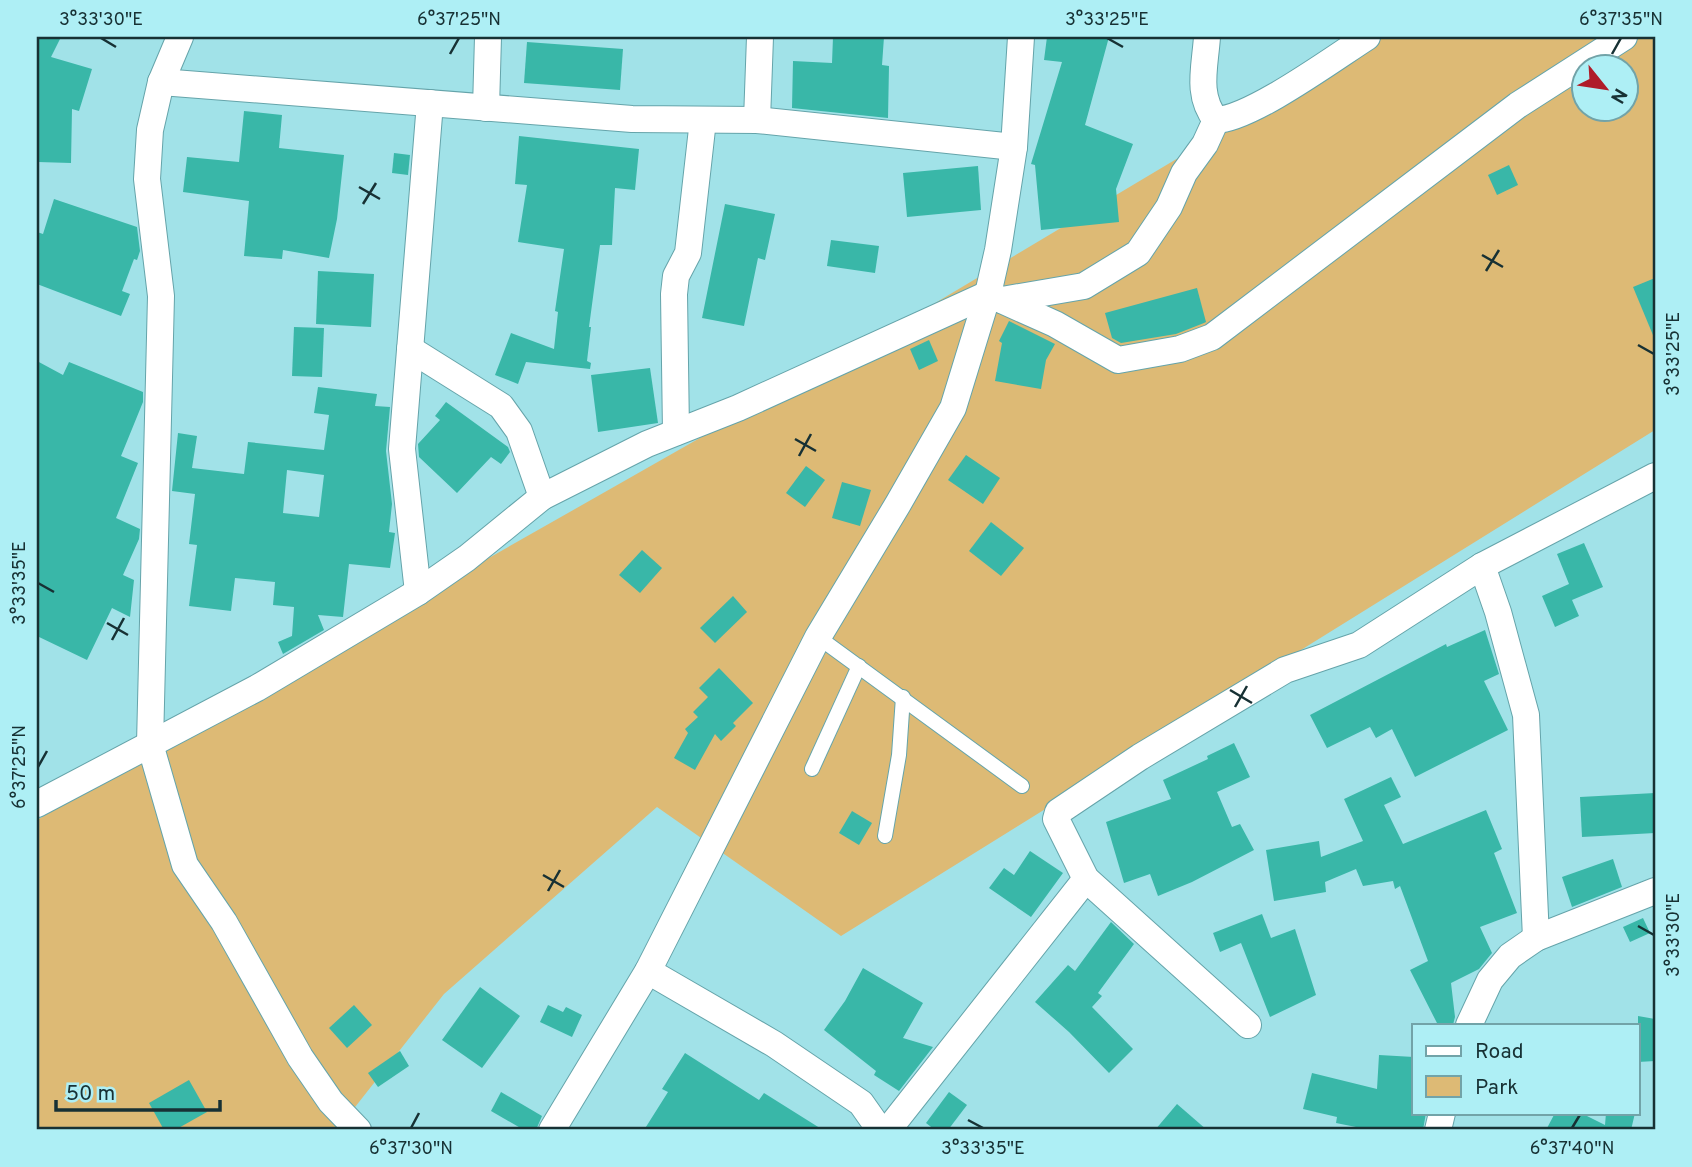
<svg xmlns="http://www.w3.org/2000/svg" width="1692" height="1167" font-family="Overpass,sans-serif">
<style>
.green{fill:#ddba75;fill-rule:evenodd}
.building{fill:#39b7a8;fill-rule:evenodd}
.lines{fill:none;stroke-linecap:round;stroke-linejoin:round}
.service-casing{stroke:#65a4aa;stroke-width:16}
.minor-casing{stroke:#65a4aa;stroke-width:28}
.service{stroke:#fff;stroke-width:14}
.minor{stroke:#fff;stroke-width:26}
.ticks{fill:none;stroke:#173134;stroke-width:2.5}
.neatline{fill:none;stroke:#173134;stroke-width:2.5}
.ticks-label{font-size:18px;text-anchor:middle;fill:#173134}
</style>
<rect width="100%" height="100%" fill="#a1e2e8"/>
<path class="green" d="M 1381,37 L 1655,37 L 1655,430 L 841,936 L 657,807 L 444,994 L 337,1130 L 37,1130 L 37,820 L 385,617 L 890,330 ZM 1584,66 L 1626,66 L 1626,108 L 1584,108 Z"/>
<g class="building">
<polygon points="37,37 61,37 51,57 92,69 79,111 72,109 71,163 38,162"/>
<polygon points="833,37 884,37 882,65 889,66 888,118 792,108 793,61 832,63"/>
<polygon points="1047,37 1109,37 1085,125 1133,144 1116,189 1119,222 1041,230 1035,165 1031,164 1062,62 1044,60"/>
<polygon points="527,42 623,49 620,90 524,83"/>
<polygon points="244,111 282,115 279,148 344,155 337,219 329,258 283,250 282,259 244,256 249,201 183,192 187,157 239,162"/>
<polygon points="519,136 639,149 635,190 615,188 612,245 600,245 589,327 591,327 587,361 591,363 590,369 526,362 518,384 495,375 511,333 554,349 558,312 555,311 564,249 518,242 527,185 515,184"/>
<polygon points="394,153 410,155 408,175 392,173"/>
<polygon points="1509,165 1518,185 1497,195 1488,175"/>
<polygon points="978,166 981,210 907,217 903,173"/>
<polygon points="54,199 137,227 140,251 137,260 134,259 122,291 130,294 121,316 37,284 37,232 43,234"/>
<polygon points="725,204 775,214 765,260 758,258 744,326 702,318"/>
<polygon points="831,240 879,246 875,273 827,266"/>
<polygon points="318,271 374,274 371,327 316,324"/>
<polygon points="1655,278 1655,340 1633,287"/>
<polygon points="1197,288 1206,322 1204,323 1176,334 1121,343 1112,338 1105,313"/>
<polygon points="1009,321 1055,344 1046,360 1041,389 995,381 1002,343 999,341"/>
<polygon points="294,327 324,328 322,377 292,376"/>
<polygon points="929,340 938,361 919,370 910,349"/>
<polygon points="37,361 63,375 69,362 143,392 143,402 121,456 138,463 116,518 140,529 139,539 123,575 134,580 130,617 112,608 87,660 37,636"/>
<polygon points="650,368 658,423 598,432 591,375"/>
<path d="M 318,387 L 377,394 L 375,406 L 390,407 L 386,451 L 392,504 L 389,532 L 395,533 L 390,568 L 349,564 L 343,617 L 318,615 L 324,630 L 283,654 L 278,642 L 292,636 L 294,607 L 273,605 L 275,582 L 235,578 L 231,611 L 189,606 L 197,545 L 189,544 L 195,494 L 172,491 L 178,433 L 197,436 L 192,468 L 244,474 L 248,442 L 324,450 L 329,415 L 314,413 ZM 287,470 L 324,475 L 319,517 L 283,513 Z"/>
<polygon points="446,402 508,447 510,452 501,464 491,457 457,493 419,457 418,444 440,420 435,416"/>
<polygon points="966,455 1000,478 983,504 948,480"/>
<polygon points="806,466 825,480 805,507 786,493"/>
<polygon points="842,482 871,490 860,526 832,518"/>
<polygon points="991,522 1024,548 1001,576 969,551"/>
<polygon points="1584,543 1603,587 1572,600 1579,616 1555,627 1542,596 1569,584 1557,554"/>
<polygon points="642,550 662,568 640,593 619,575"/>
<polygon points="733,596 747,612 715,643 700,628"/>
<polygon points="1485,630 1499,674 1484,681 1508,730 1415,777 1392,729 1376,738 1370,727 1327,748 1310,715 1446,644 1447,647"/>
<polygon points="719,668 753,703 733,723 736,726 721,741 715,734 695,770 674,758 688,733 685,729 698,717 693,712 708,697 699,688"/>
<polygon points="1234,743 1250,777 1217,792 1232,827 1240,824 1254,850 1192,882 1158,896 1150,874 1124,883 1106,822 1171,799 1163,780 1208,759 1207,756"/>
<polygon points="1391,777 1401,797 1384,805 1403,844 1486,810 1502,849 1494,853 1517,913 1480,927 1492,953 1479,969 1451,983 1455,1017 1453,1025 1438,1025 1410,970 1428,961 1400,886 1395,889 1393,881 1363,886 1356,869 1325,882 1326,892 1274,901 1266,850 1319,841 1321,857 1363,841 1344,799"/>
<polygon points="1655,793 1655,833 1582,837 1580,797"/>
<polygon points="852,811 872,823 859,845 839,833"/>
<polygon points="1030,851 1063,873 1031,917 989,888 1004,868 1014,875"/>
<polygon points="1613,859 1622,887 1572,907 1562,877"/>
<polygon points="1262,914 1271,938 1295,929 1316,995 1270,1017 1241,943 1220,952 1213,933"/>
<polygon points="1643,918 1650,933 1630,942 1623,927"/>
<polygon points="1111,922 1134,944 1098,993 1102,996 1092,1007 1133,1049 1109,1073 1069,1032 1035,1002 1068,965 1075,971"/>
<polygon points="863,968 923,1003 903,1038 933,1047 899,1091 874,1075 876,1071 824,1030 845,1001"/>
<polygon points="480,987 520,1016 482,1068 442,1040"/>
<polygon points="354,1005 372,1025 347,1048 329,1028"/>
<polygon points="548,1005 563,1012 566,1007 582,1015 572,1037 540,1022"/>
<polygon points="1638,1016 1655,1019 1655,1061 1638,1062"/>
<polygon points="400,1051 409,1066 378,1087 368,1073"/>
<polygon points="685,1053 759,1100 764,1093 823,1130 644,1130 668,1092 662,1089"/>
<polygon points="1379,1055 1414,1057 1414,1113 1426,1113 1423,1130 1371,1130 1336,1123 1337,1117 1303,1109 1312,1073 1377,1089"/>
<polygon points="189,1080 207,1112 175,1130 164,1130 149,1103"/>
<polygon points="501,1092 542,1116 536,1130 524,1130 491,1111"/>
<polygon points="949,1092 967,1105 948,1130 935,1130 926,1123"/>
<polygon points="1177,1104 1207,1130 1155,1130"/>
<polygon points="1555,1113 1581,1113 1605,1125 1606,1113 1635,1113 1631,1130 1546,1130"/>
</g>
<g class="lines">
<defs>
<g id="service">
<polyline points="818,637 1022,786"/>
<polyline points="812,769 859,666"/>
<polyline points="885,836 899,755 903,697"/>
</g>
<g id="minor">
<polyline points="180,37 161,82 150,130 147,179 161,296 150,744 185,865 224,922 300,1057 331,1102 358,1130"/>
<path d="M 1207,37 C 1205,67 1196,95 1216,120"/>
<polyline points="161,82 632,119 757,120 1014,147"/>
<polyline points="486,108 488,37"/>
<polyline points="757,120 760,37"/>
<path d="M 1216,120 C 1251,119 1334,58 1367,37"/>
<polyline points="1002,300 1084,286 1138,253 1169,207 1184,173 1205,144 1216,120"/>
<polyline points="410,349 501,406 519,431 542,497"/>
<polyline points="676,432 674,294 676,276 688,253 703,120"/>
<polyline points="1482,566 1498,612 1526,715 1536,938"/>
<polyline points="418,592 402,449 430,103"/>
<polyline points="37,804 257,688 418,592 467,558 542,497 647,444 738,408 988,294 1055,324 1118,360 1180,349 1212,337 1518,105 1624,37"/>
<polyline points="648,971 774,1044 861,1103 880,1130"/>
<polyline points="1248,1025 1086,879 1056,819 1058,812 1140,757 1285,670 1359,645 1482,566 1655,476"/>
<polyline points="1469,1025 1490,980 1510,956 1536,938 1655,891"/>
<polyline points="552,1130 648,971 818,637 898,504 953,408 988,294 998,250 1014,147 1021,37"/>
<polyline points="888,1130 1086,879"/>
<polyline points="1438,1130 1442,1113"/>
</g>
</defs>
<use href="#service" class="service-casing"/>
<use href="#minor" class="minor-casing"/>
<use href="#service" class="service"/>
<use href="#minor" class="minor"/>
</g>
<path class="ticks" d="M 101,38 L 116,47M 1107,38 L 1123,47M 450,54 L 459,38M 1612,54 L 1621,38M 359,187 L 380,199M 363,204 L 376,183M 1482,255 L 1503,267M 1486,271 L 1499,250M 1638,345 L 1654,354M 795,439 L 816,451M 799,456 L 811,434M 38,583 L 54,592M 107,623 L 128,635M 112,640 L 124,618M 1230,690 L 1252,703M 1235,707 L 1247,686M 38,767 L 47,751M 543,875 L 564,887M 548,891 L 560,870M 1638,926 L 1654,935M 968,1120 L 983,1128M 411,1128 L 419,1113M 1572,1128 L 1581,1113"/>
<rect width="1692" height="1167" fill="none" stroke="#aeeff5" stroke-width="77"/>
<rect x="1412" y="1024" width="228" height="91" fill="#aeeff5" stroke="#72a3a8" stroke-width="2"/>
<rect x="1426" y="1046" width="35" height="10" fill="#ffffff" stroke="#72a3a8" stroke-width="2"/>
<text x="1475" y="1058" font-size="21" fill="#173134">Road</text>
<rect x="1426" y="1076" width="35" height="21" fill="#ddba75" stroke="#72a3a8" stroke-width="2"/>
<text x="1475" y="1094" font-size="21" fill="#173134">Park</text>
<g transform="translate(1605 88) rotate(120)"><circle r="33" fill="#aeeff5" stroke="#72a3a8" stroke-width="2"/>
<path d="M0-5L12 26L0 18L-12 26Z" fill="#af1c29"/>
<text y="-10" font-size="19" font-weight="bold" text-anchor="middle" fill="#173134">N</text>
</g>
<path d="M56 1100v10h164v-10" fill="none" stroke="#173134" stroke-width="3.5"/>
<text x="66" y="1100" font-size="21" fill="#173134" stroke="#aeeff5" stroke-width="5" paint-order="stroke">50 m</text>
<rect x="38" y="38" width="1616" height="1090" class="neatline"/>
<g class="ticks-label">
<text x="101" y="25">3°33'30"E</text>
<text x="459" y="25">6°37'25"N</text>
<text x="1107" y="25">3°33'25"E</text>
<text x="1621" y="25">6°37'35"N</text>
<text transform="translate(1673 354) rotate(-90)" y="6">3°33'25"E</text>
<text transform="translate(19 583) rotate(-90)" y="6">3°33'35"E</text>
<text transform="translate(19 767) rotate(-90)" y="6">6°37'25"N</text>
<text transform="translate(1673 935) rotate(-90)" y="6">3°33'30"E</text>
<text x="411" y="1154">6°37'30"N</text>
<text x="983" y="1154">3°33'35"E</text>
<text x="1572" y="1154">6°37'40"N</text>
</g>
</svg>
